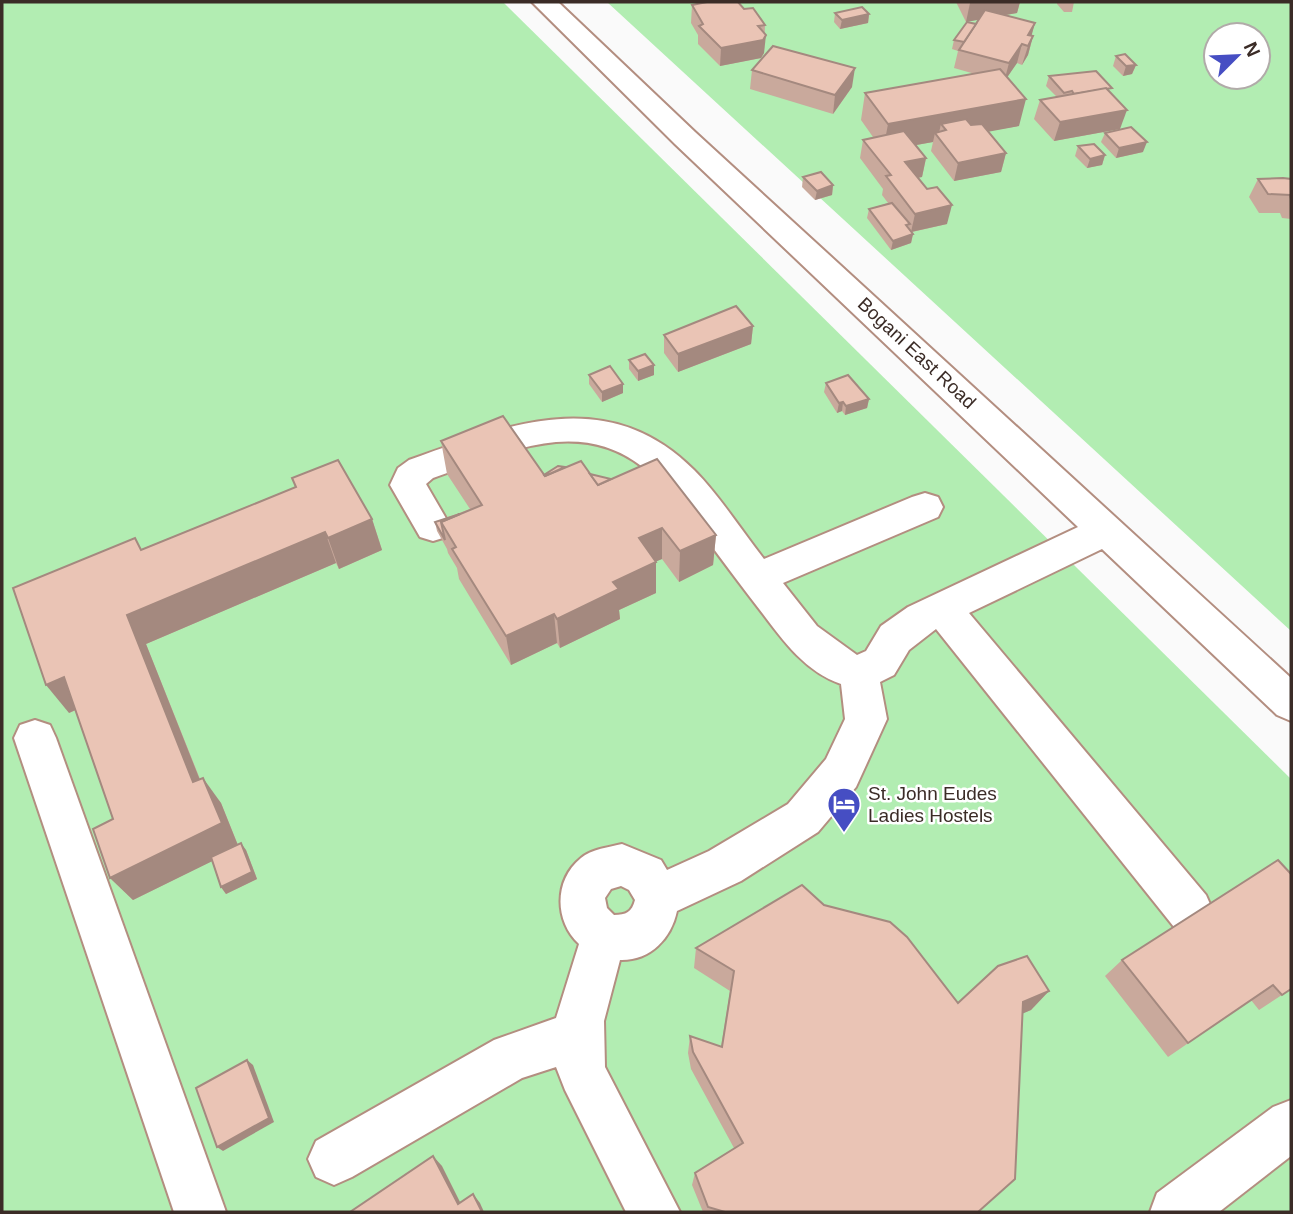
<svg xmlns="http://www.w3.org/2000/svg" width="1293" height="1214" font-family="Helvetica,sans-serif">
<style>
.green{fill:#b2edb2;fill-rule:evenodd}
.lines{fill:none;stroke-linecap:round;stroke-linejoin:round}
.minor-casing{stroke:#b38e80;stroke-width:4}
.minor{fill:#fff;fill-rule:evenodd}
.wall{fill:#c9a99c}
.shaded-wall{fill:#a4897f}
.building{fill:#eac4b5;stroke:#a4897f;stroke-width:2}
.labels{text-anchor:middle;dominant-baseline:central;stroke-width:5;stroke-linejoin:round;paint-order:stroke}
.street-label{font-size:19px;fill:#3b2c27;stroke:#fff}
.poi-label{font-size:19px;fill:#3b2c27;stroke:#fff;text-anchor:start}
</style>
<rect width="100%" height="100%" fill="#fafafa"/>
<g class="green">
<polygon points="2,2 503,2 1291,779 1291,1212 2,1212"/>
<path d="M 607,2 L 1291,2 L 1291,631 ZM 1216,35 L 1258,35 L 1258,77 L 1216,77 Z"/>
</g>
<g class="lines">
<defs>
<g id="minor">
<path d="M 532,2 L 558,2 L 695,132 L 1291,678 L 1291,721 L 1277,715 L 1102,549 L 969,613 L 1206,895 L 1213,911 L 1206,927 L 1190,933 L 1174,927 L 936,629 L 909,650 L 894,675 L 880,682 L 887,719 L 856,787 L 818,832 L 741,881 L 677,911 C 671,939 650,961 620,960 L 604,1021 L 605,1067 L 680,1212 L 626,1212 L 565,1090 L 556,1067 L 522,1078 L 352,1177 L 334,1185 L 316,1177 L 308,1159 L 316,1141 L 494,1040 L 556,1018 L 579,944 C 554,921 554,880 581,858 C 591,849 610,847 622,844 L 661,860 L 667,870 L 709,851 L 788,804 L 826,759 L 845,719 L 841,684 C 806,672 784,642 763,614 C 743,588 724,563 705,537 C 665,484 630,436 556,442 C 514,446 473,464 433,478 L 426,484 L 451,527 L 446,537 L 433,541 L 420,537 L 390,485 L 398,468 L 409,460 C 508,425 607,383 694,470 C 720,496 741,530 764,559 L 912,497 L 925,493 L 938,497 L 943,507 L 938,517 L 783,583 L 817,626 L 857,655 L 866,651 L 881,626 L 908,607 L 1078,527 L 675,144 ZM 621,886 L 629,890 L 635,900 C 632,912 626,915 614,915 L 607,908 L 605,898 L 611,889 Z"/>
<polygon points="35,720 50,725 56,738 226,1212 174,1212 14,738 20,725"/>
<polygon points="1291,1100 1291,1156 1219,1212 1150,1212 1157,1193 1273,1107"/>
</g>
</defs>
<use href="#minor" class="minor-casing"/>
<use href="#minor" class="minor"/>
</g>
<g class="wall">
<polygon points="956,2 1020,2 1017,13 1005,15 1035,23 1031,36 1033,36 1028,55 1022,65 1017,63 1007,77 1019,126 988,131 1006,153 1001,172 954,181 931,151 933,142 916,145 926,158 922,177 917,178 947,224 912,232 913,234 911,243 891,250 867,218 869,209 888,203 882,195 883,189 860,158 863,140 873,137 861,120 865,93 975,74 954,68 958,51 952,49 954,40 976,24 979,19 966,22"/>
<polygon points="1057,2 1074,2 1072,12 1064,12 1057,4"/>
<polygon points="692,5 744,9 765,25 764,53 761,58 720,66 698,44 698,35 691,23"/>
<polygon points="835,13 869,14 868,23 840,29 834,22"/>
<polygon points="1116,56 1136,65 1132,74 1123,76 1113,66"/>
<polygon points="752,70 852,87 833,114 750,89"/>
<polygon points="1049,76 1110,92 1120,129 1054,141 1034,119 1040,100 1057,97 1046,86"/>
<polygon points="1105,133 1143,152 1116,158 1101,142"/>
<polygon points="1078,146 1105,155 1102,165 1087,168 1075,156"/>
<polygon points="803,177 833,185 832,195 815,200 802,187"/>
<polygon points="1258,179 1291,179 1291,219 1282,218 1280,213 1259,213 1249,197"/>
<polygon points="753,326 751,344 678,372 664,353 664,335"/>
<polygon points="629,360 654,365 654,375 638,381 629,369"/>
<polygon points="589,375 623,393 602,402 589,384"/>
<polygon points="826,383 869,399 867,408 845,415 842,411 837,413 824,392"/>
<polygon points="441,441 544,475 590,474 716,535 713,565 679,582 662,559 656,561 656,593 619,610 620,619 560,648 557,643 511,665 459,579 457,568 448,553 447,549 437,531 435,522 470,509 447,474"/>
<polygon points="292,478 372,519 382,550 339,569 336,563 146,644 200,779 221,803 238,845 246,850 257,879 226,894 221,887 212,861 133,900 110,878 113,819 76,710 69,713 142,549 295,487"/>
<polygon points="824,905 958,1003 1049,991 1031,1010 1023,1013 978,1212 703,1212 692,1185 695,1173 734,1148 691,1069 688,1053 690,1036 721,1047 730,991 694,968 696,948"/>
<polygon points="1122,960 1291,989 1259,1010 1251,1000 1168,1057 1105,976"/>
</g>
<g class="shaded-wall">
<polygon points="979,2 1020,2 1017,13 966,22 970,3"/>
<polygon points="869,14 868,23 840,29 842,20"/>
<polygon points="1035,23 1030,41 1028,35"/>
<polygon points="766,35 764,53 761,58 720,66 721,48"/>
<polygon points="1033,36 1028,55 1022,65 1028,46"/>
<polygon points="1022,44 1017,63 1004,82 1009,63"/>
<polygon points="1136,65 1132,74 1123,76 1126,66"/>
<polygon points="855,68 852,87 833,114 835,95"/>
<polygon points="1026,99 1019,126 944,140 946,130 941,124 938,137 935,133 933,142 883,151 888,124"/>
<polygon points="1127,110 1120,129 1054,141 1060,122"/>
<polygon points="1147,142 1143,152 1116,158 1119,148"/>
<polygon points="1006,153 1001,172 954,181 958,163"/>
<polygon points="1105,155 1102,165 1087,168 1090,159"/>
<polygon points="926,158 922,177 901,181 905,162"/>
<polygon points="833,185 832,195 815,200 817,191"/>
<polygon points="952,205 947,224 911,232 915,214"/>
<polygon points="913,234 911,243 891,250 893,241"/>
<polygon points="753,326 751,344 678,372 678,354"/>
<polygon points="654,365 654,375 638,381 638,371"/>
<polygon points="623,384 623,393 602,402 602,392"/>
<polygon points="869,399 867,408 845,415 846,406"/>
<polygon points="843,402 842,411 837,413 839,403"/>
<polygon points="372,519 382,550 339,569 328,538"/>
<polygon points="662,528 662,559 639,569 639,538"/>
<polygon points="325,532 336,563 146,644 211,808 193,782 127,615"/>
<polygon points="716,535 713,565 679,582 680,551"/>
<polygon points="656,562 656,593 619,610 620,619 560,648 557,619 613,582"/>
<polygon points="554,614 557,643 511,665 506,636"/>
<polygon points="64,677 86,705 69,713 46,685"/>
<polygon points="203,778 221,803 239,848 133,900 110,878"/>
<polygon points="241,843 246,850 257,879 226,894 221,887"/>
<polygon points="1049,991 1031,1010 1006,1021 1023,1002"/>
<polygon points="247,1060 253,1065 274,1122 223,1151 217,1147"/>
<polygon points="433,1156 442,1166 465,1212 458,1204"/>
<polygon points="473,1194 480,1203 484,1212 482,1212"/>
</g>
<g class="building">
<polygon points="707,2 738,2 744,9 753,8 765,25 758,26 766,35 763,40 721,48 699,26 703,24 692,5"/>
<polygon points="862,7 869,14 842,20 835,13"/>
<polygon points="985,10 1035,23 1028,35 1033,36 1028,46 1022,44 1009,63 959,50"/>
<polygon points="967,22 976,24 964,42 954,40"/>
<polygon points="773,46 855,68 835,95 752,70"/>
<polygon points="1125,54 1136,65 1126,66 1116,56"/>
<polygon points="1000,69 1026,99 888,124 865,93"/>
<polygon points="1096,71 1112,88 1074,94 1072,91 1064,93 1049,76"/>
<polygon points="1106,88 1127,110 1060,122 1040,100"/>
<polygon points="966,119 971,125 982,124 1006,153 958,163 935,133 946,130 941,124"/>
<polygon points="1131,127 1147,142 1119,148 1105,133"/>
<polygon points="904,131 926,158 905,162 927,189 937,187 952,205 915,214 886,176 891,175 863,140"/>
<polygon points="1094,144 1105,155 1090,159 1078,146"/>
<polygon points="821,172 833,185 817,191 803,177"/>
<polygon points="1283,178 1291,179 1291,199 1290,195 1268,194 1258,179"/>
<polygon points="892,203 910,224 906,225 913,234 893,241 869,209"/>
<polygon points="736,306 753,326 678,354 664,335"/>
<polygon points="645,354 654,365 638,371 629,360"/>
<polygon points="610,366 623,384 602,392 589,375"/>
<polygon points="848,375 869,399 846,406 843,402 839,403 826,383"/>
<polygon points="503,416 545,476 581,461 598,485 657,459 716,535 680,551 662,528 639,538 656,562 613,582 619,589 557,619 554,614 506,636 452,549 456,547 441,522 482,505 441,441"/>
<polygon points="338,460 372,519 328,538 325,532 127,615 193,782 203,778 222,823 110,878 93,829 113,819 64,677 46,685 13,588 135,538 141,550 296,487 292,478"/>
<polygon points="558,466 565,467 545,476 544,475"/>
<polygon points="590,474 611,479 598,485"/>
<polygon points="460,514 441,522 445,540 435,522"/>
<polygon points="241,843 252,872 221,887 211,857"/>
<polygon points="1278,860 1291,874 1291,989 1282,995 1273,985 1188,1043 1122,960"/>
<polygon points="802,885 824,905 890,922 907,937 958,1003 998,966 1027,956 1049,991 1023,1002 1015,1179 978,1212 725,1212 708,1207 695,1173 743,1143 693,1052 690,1036 722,1047 734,971 696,948"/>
<polygon points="247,1060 269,1118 217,1147 196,1088"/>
<polygon points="433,1156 458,1204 473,1194 482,1212 350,1212"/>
</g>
<defs>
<symbol id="hotel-pin" viewBox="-11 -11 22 30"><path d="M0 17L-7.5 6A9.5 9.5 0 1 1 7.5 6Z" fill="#464ec3" stroke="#fff"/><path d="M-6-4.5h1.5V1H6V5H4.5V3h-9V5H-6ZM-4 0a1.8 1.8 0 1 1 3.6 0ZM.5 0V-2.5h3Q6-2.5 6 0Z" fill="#fff"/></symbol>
</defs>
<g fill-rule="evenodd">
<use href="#hotel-pin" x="825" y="785" width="38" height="52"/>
</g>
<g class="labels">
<g class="street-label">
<text transform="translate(917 353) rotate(43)">Bogani East Road</text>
</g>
<g class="poi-label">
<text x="868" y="793">St. John Eudes<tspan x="868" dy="22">Ladies Hostels</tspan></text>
</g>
</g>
<rect width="1293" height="1214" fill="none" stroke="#3b2c27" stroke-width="7"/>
<g transform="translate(1237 56) rotate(66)"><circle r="33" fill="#ffffff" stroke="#b1aba9" stroke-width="2"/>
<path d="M0-5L12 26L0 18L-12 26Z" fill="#464ec3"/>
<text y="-10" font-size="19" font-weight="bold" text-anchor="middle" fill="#3b2c27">N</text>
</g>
</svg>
